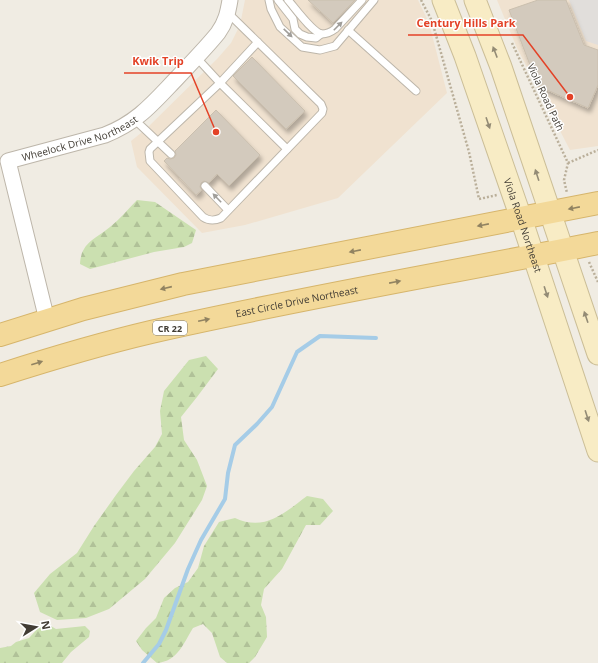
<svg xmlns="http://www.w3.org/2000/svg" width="598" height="663" font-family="'Open Sans',sans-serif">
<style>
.commercial{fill:#f0e2d0}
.forest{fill:url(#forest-firs)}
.parking{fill:#e1dedb}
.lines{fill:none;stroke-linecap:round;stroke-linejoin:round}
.stream{stroke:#a5cce7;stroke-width:4}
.building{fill:#d3cabd;stroke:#cabfae;filter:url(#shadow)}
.service-casing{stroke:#bdb6aa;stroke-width:9}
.minor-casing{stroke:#bdb6aa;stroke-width:17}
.secondary-casing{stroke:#cbbe97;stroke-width:23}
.primary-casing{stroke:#d6b56b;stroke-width:24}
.path{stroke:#baaf9a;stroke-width:2.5;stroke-dasharray:2 2;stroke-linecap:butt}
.service{stroke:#fff;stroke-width:7}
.minor{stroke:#fff;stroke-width:15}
.secondary{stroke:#f8ecc5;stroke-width:21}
.primary{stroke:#f3d999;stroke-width:22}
.oneway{fill:#a09e9a}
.oneway2{fill:#938b75}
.oneway3{fill:#918361}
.labels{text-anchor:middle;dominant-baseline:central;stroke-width:3;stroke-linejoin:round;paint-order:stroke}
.shield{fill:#fff;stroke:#7a7671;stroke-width:1}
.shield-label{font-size:9px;font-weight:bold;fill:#413c34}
.street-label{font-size:10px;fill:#413c34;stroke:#fff}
.leader{fill:none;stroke:#e34227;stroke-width:1.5}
.callout-dot{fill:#e34227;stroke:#fff;stroke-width:1.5}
.callout-label{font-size:11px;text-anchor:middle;font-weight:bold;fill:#e34227;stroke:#fff;stroke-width:3;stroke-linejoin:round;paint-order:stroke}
</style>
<defs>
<pattern id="forest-firs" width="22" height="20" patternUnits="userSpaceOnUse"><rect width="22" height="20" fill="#cbe0b0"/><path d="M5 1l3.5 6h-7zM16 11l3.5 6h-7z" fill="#b0c198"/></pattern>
<filter id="shadow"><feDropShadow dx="2.5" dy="4.5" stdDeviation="2" flood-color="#0004"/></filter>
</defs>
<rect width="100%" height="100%" fill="#f0ece3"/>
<g class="commercial">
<polygon points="245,0 418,0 429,23 447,93 338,198 245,225 202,233 137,167 131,141 146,129 217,59 231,43 240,25"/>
<polygon points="497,0 598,0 598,146 570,150 517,48"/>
</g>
<g class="forest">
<path d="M 137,200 L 155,202 L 196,230 L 192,243 L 184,247 L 154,252 L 90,269 L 80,264 C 81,242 96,239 110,227 C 120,219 128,209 137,200 Z"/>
<polygon points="206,356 218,369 197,397 181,417 184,440 197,460 207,486 202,500 175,543 145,579 109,609 86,618 57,620 40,612 34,593 50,574 77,553 94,526 116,495 134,471 155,447 162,434 160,411 164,391 189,360"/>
<path d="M 307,496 L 323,499 L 333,511 L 320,525 L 306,525 L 282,569 L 264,589 L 261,605 L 266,617 L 267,637 L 255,657 L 249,663 L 227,663 L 220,657 L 212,633 L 203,624 L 193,628 C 183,644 178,661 157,663 L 142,650 L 136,641 L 146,628 L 156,618 L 164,598 L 175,588 L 188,582 L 198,568 L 204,546 L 219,522 L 235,518 C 265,532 284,513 307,496 Z"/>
<polygon points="41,625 49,625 56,629 85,626 90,631 89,637 71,652 62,663 0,663 0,648 11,646 16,642 29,638"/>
</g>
<polygon class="parking" points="569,0 598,0 598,45 586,41"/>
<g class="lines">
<polyline class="stream" points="143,663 159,644 166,630 188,569 201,540 225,499 228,473 235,445 257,424 272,407 297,352 320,336 376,338"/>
</g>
<g class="building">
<polygon points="308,0 355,0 333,23"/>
<polygon points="538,0 566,0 584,45 598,50 598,85 588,108 538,86 509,10"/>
<polygon points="252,57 305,111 286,129 233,76"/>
<polygon points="216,110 260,155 229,186 217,174 209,183 204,181 201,183 200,187 202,190 196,195 164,161 167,158 170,159 174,158 176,155 175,151"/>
</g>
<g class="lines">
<defs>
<g id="service">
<polyline points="269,0 271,9 280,27 302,47 320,50 335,46 374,0"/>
<polyline points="278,0 293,19 295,29 300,34 307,37 316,38 321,34"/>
<path d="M 288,0 C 295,8 313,33 322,34 C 327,34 331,32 335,29 L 362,0"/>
<path d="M 228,13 L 321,104 L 323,109 L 322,113 L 221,218 C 214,221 209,221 203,217 L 150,161 L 149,152 L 150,149 L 220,83 L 258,42"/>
<polyline points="348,30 416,91"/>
<polyline points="196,57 220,83 287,149"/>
<polyline points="135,120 171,154"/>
<polyline points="205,186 228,210"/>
</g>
<g id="minor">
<path id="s1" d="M 47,320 L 8,161 L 105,135 C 138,122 153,103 177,78 C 191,63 205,49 218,33 C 226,22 228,12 230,0"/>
</g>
<g id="secondary">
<path id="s2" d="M 443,0 L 465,56 L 521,218 L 598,451"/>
<polyline points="475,0 501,67 598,354"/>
</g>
<g id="primary">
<polyline points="0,335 83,309 183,284 598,203"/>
<path id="s3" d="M 0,375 C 50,359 100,344 151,332 C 299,298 449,273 598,243"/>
</g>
</defs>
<use href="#service" class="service-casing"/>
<use href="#minor" class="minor-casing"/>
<use href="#secondary" class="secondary-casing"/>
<use href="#primary" class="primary-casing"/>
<g class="path">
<polyline points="421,0 432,21 469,152 479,199 497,195"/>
<polyline points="512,43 568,163 564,180 567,193"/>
<polyline points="568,163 598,150"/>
<polyline points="589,262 598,282"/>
</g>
<use href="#service" class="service"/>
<use href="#minor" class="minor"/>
<use href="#secondary" class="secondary"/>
<use href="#primary" class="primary"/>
</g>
<defs><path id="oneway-solid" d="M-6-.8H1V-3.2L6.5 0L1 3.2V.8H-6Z"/></defs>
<g class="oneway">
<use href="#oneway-solid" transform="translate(338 26) rotate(-45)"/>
<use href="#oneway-solid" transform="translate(288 33) rotate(44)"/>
<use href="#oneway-solid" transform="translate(217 198) rotate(-134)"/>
</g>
<g class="oneway2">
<use href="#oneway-solid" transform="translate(495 52) rotate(-111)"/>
<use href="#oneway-solid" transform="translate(488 123) rotate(71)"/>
<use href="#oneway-solid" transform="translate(537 175) rotate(-108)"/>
<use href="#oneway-solid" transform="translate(546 292) rotate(72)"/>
<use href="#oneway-solid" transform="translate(586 317) rotate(-109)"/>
<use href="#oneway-solid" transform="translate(587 416) rotate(72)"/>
</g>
<g class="oneway3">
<use href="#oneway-solid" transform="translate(574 208) rotate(169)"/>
<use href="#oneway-solid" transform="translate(483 225) rotate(169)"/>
<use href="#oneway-solid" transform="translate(355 251) rotate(169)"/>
<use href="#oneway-solid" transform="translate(395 282) rotate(-11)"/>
<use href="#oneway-solid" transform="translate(166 288) rotate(167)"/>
<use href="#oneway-solid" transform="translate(204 320) rotate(-12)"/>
<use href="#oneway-solid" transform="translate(37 363) rotate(-17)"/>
</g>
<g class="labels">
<rect class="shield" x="153" y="321" width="34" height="14" rx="3"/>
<g class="shield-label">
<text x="170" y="328">CR 22</text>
</g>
<g class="street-label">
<text transform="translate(546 97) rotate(65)">Viola Road Path</text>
<text stroke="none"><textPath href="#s1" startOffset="239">Wheelock Drive Northeast</textPath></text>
<text stroke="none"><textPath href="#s2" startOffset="239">Viola Road Northeast</textPath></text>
<text stroke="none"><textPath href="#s3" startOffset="306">East Circle Drive Northeast</textPath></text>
</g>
</g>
<path class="leader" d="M570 97L523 35H408M216 132L191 73H124"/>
<g class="callout-dot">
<circle cx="570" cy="97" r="4"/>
<circle cx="216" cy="132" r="4"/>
</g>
<g class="callout-label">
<text x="466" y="27">Century Hills Park</text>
<text x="158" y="65">Kwik Trip</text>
</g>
<g transform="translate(36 627) rotate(79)" stroke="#ffffff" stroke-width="3" paint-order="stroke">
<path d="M0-3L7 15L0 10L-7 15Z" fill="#413c34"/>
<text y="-6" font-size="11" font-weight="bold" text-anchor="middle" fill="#413c34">N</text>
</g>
</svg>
